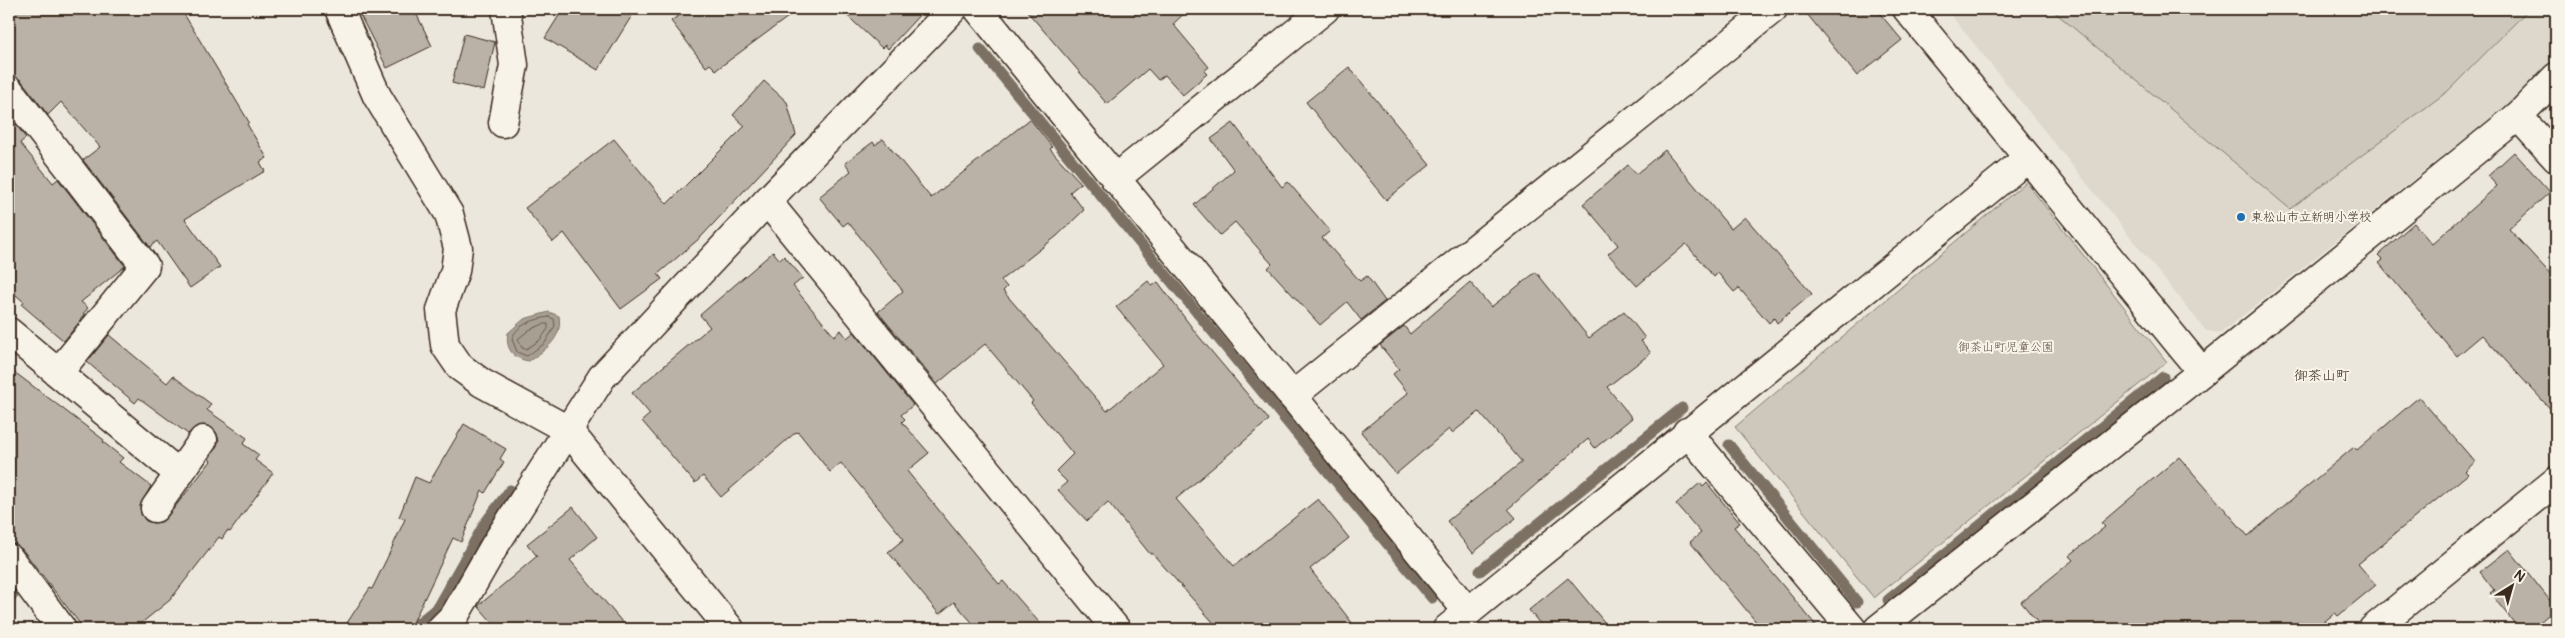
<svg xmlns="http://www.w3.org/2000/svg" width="2565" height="638" font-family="Pangolin,'Klee One',sans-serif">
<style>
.built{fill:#ddd7cc}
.green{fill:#cec8bc;stroke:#84796d}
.water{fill:#a89f93;stroke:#7c7064}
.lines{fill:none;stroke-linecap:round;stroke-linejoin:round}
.shore{stroke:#67594d;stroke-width:1}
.stream{stroke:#7c7064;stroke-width:11}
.building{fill:#bab2a7;stroke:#3b2a1e}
.minor-casing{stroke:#3b2a1e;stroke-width:31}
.tertiary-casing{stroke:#3b2a1e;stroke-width:31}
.minor{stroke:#f7f3e8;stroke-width:28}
.tertiary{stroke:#f7f3e8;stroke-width:28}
.poi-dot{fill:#1f6fb2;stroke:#f7f3e8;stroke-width:2}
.labels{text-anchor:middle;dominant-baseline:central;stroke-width:4;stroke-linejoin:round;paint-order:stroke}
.poi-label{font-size:12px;fill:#3b2a1e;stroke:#f7f3e8;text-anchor:start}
.park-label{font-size:12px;fill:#605246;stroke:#f7f3e8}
.neighbourhood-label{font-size:14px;fill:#3b2a1e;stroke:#f7f3e8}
</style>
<rect width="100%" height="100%" fill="#ece7dc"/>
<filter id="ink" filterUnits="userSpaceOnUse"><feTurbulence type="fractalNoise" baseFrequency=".02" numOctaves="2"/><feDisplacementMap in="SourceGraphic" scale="10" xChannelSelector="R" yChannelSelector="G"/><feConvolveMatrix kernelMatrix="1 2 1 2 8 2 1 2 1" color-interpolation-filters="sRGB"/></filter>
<g filter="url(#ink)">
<polygon class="built" points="1946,9 2556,9 2556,56 2509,103 2221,333 2206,331"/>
<g class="green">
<polygon points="2051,9 2529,9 2448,91 2290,209"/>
<polygon points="2026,182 2167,362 1874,598 1735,427"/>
</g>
<path class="water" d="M 549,312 L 559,316 C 563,339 545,350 529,361 C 513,359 505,348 508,333 L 524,319 Z"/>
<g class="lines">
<g class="shore">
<path d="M 549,317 L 554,319 L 555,326 L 545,343 L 527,356 L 517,352 L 512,339 C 516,324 536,319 549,317 Z"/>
<polygon points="544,324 548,324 548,329 539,341 526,349 522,348 518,339 529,330"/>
</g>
<g class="stream">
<polyline points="980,49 1432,598"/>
<polyline points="1729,445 1857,602"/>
<polyline points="1480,571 1682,408"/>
<polyline points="1888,600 2163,377"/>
<polyline points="411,629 437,608 485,523 510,490"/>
</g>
</g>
<g class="building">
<polygon points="9,9 181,9 249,122 247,124 267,158 260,162 265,171 185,219 220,267 190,288 157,241 150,247 83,160 100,147 61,102 48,115 21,80 9,75"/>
<polygon points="357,9 414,9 432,46 387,68"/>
<polygon points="563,9 636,9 598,70 545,38"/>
<polygon points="688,9 799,9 716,70 710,64 706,67 671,21"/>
<polygon points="840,9 925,9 888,49 885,45 882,48"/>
<polygon points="1025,9 1189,9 1173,24 1209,67 1204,71 1207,74 1183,95 1165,75 1158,80 1148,69 1107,104"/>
<polygon points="1803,9 1876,9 1902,40 1857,76"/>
<polygon points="464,34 495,42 484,91 452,83"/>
<polygon points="1349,67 1430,165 1386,200 1306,102"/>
<polygon points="764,81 787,102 796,135 701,237 658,274 662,279 621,309 564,233 553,242 525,208 614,139 667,204 745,126 733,115"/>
<polygon points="9,115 26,138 20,143 53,183 58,179 125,266 81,302 88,308 83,314 85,315 64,341 22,305 24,302 9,289"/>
<polygon points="1030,119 1052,147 1050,149 1081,183 1070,192 1084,210 1057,236 1001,280 1007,287 1003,291 1107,411 1163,364 1116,307 1148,281 1152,286 1158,282 1196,333 1269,420 1176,499 1234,566 1318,499 1349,538 1310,569 1357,629 1219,629 1152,553 1150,554 1108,502 1087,521 1058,490 1067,482 1056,471 1073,454 1031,403 1033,401 985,344 937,384 878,312 903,291 848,222 843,226 819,197 851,171 845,163 873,142 875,145 883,139 931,198"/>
<polygon points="1233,123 1282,187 1288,182 1330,231 1322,238 1360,281 1367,276 1385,301 1361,320 1347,302 1320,325 1268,268 1272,264 1235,222 1220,235 1194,205 1234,170 1211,139"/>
<polygon points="1665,150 1731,229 1745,217 1812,294 1777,323 1774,318 1769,323 1739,288 1734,292 1718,273 1714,277 1686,244 1637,286 1608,254 1618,245 1583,204 1628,165 1636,174"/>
<polygon points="2514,152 2550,192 2509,229 2556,280 2556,415 2482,335 2457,356 2379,263 2383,260 2378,255 2414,223 2432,244 2497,186 2488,176"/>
<polygon points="773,252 780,260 784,256 803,278 793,286 834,336 841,330 847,338 854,332 913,405 901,415 905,419 902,422 929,453 907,471 999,584 1003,581 1045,629 978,629 954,602 939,614 888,552 904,539 841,463 830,472 799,433 796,432 721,497 703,476 695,483 642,421 650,414 632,393 710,327 700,315"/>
<polygon points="1536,272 1589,338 1624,311 1645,338 1641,341 1651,353 1607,387 1632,418 1595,448 1588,439 1508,509 1516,518 1473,553 1447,521 1522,462 1479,412 1452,433 1449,429 1396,474 1361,432 1408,393 1393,374 1399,369 1380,345 1404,326 1410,334 1470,282 1491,307"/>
<polygon points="109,335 167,383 173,376 211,404 207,410 247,438 243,444 259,455 255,460 273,473 230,532 227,531 222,539 219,537 170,600 134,629 84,629 22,549 9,543 9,368 104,440 103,442 123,458 119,462 151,486 140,506 141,514 146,521 153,523 161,522 167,517 211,461 209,459 219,441 217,434 212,428 205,425 197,426 188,434 139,398 135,403 87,362"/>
<polygon points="2419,397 2475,462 2465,471 2468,474 2358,564 2376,585 2338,616 2335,613 2315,629 2043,629 2021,602 2073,560 2069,556 2105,527 2101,523 2179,457 2248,536 2354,447 2357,450"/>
<polygon points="464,424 506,449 500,459 504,462 485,493 482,490 461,542 453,538 410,629 343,629 370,588 372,589 390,552 405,519 399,517 415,477 429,483"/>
<polygon points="1700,483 1703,487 1707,483 1740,523 1734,527 1819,629 1762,629 1690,542 1701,533 1676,504"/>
<polygon points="573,507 597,537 570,560 628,629 498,629 478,606 537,556 527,544"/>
<polygon points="2509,549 2556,608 2532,629 2519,629 2490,593 2494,590 2480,572"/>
<polygon points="1568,578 1610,629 1544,629 1529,610"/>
<polygon points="9,584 18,597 9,604"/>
</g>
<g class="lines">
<defs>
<g id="minor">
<polyline points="339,9 377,96 449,214 458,248 455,271 441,310 445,345 460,367 482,383 568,430"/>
<polyline points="978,9 1468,612"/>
<polyline points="1907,9 2202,372"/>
<polyline points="9,90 145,266 58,373"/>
<polyline points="2518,116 2556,158"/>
<polyline points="503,123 514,65 506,9"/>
<polyline points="1115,179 1325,9"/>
<polyline points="767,201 1116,629"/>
<polyline points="9,332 179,474"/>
<polyline points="1292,396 1773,9"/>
<polyline points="1687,432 1852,629"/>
<polyline points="155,508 203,440"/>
<polyline points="9,558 62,629"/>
<polyline points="441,629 455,615 495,545 602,377 767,201 953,9"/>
<polyline points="1447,629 2028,158"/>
<polyline points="1878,629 2202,372 2518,116 2556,77"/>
<polyline points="2373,629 2556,481"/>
</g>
<polyline id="tertiary" points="568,430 730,629"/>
</defs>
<use href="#minor" class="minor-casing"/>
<use href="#tertiary" class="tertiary-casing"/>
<use href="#minor" class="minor"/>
<use href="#tertiary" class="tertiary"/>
</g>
</g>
<circle class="poi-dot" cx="2241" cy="217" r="5"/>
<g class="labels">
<g class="poi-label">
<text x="2251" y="217">東松山市立新明小学校</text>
</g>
<g class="park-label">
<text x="2006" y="347">御茶山町児童公園</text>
</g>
<g class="neighbourhood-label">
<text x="2322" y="375">御茶山町</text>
</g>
</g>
<rect width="2565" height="638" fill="none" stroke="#f7f3e8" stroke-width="30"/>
<rect x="15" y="15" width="2535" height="608" fill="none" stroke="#3b2a1e" stroke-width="2" filter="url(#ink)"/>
<g transform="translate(2512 586) rotate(37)" stroke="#f7f3e8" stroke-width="4" paint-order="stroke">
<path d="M0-4L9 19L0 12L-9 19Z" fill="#3b2a1e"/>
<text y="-8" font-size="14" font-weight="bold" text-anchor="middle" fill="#3b2a1e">N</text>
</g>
</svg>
